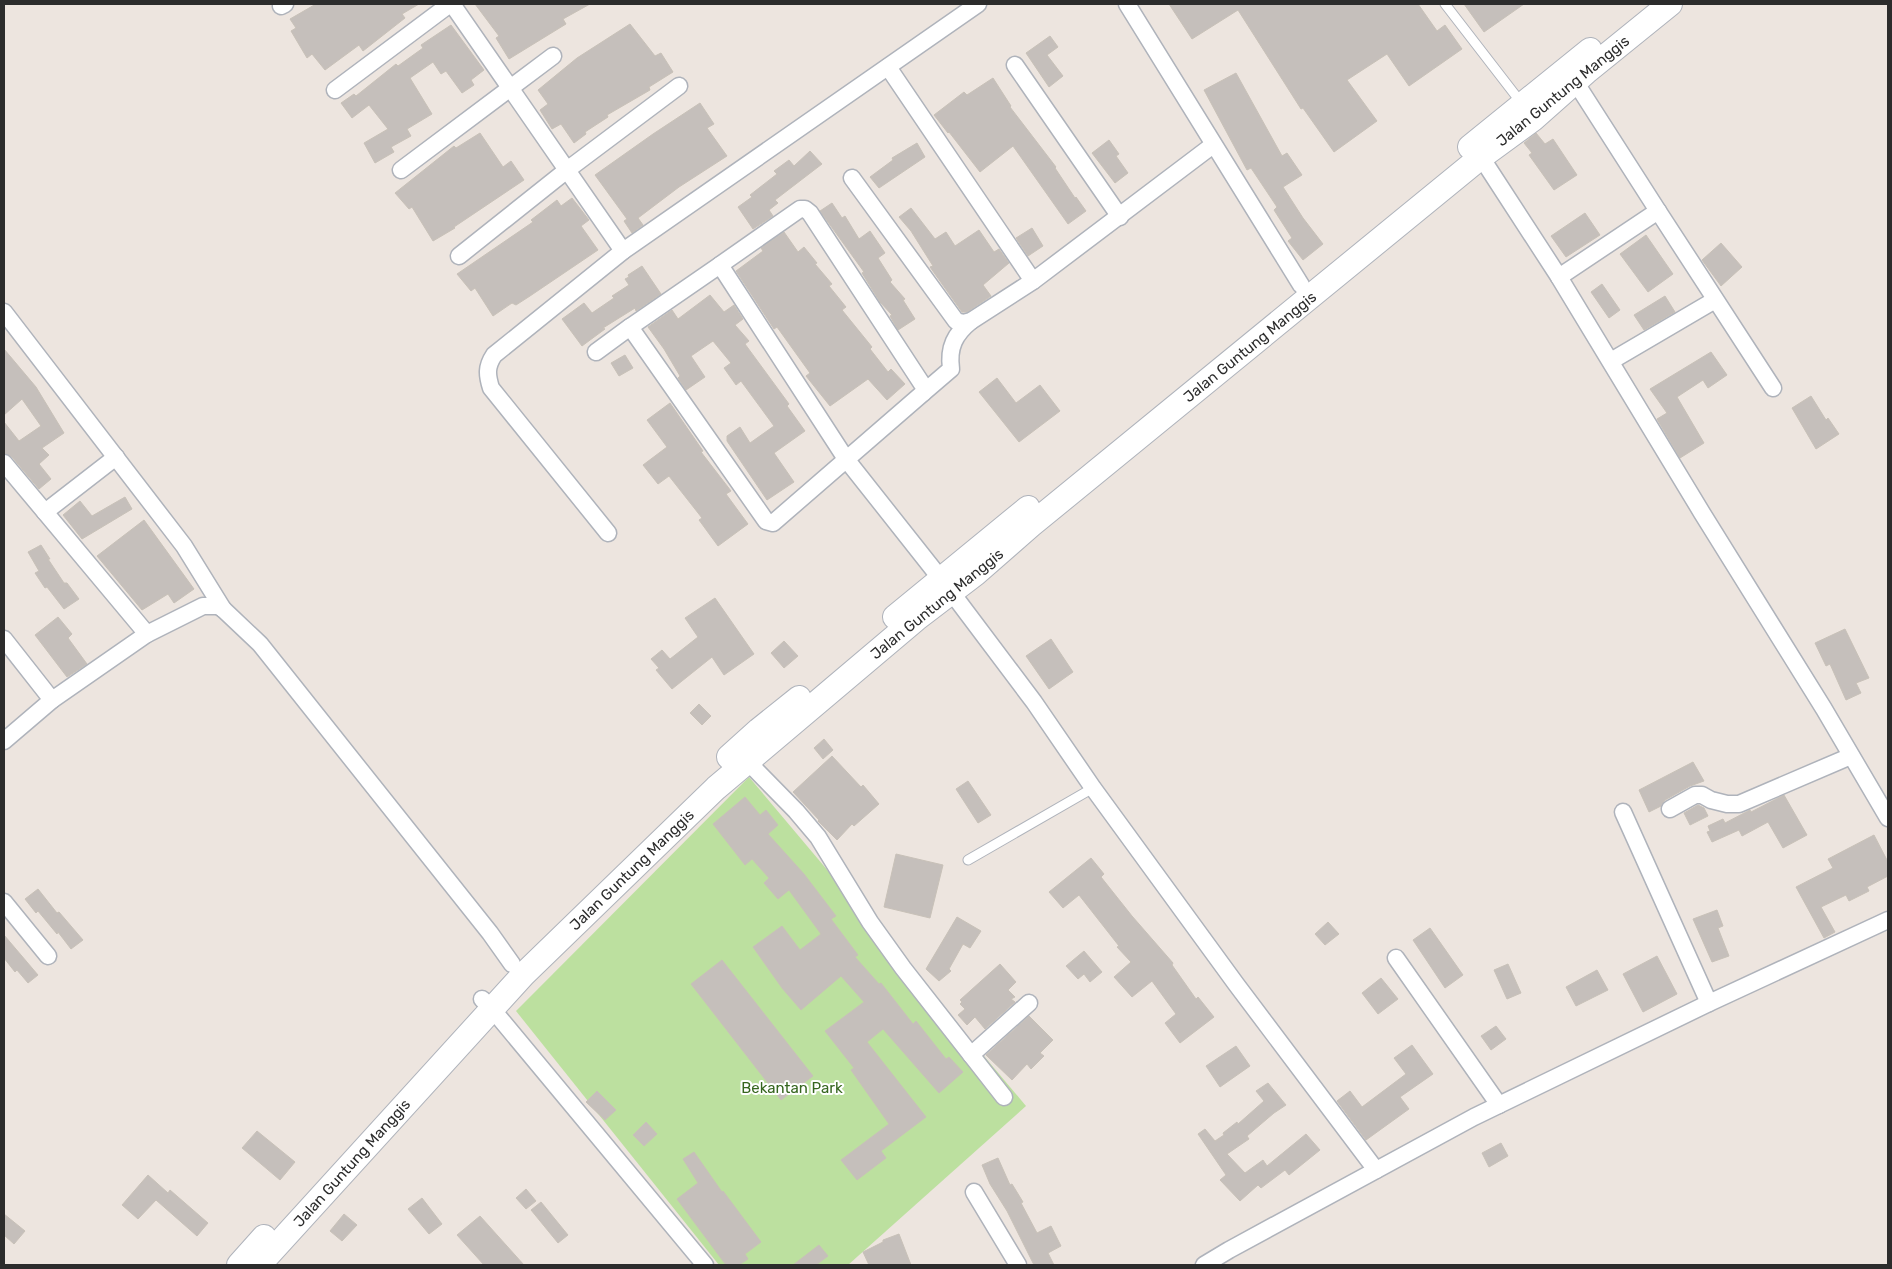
<svg xmlns="http://www.w3.org/2000/svg" width="1892" height="1269" font-family="Rubik,sans-serif">
<style>
.green{fill:#bce09f}
.building{fill:#c5bfbb;stroke:#c8c1b8}
.lines{fill:none;stroke-linecap:round;stroke-linejoin:round}
.lane-casing{stroke:#afb3bb;stroke-width:11}
.street-casing{stroke:#afb3bb;stroke-width:19}
.secondary-casing{stroke:#afb3bb;stroke-width:26}
.lane{stroke:#fff;stroke-width:9}
.street{stroke:#fff;stroke-width:16}
.secondary{stroke:#fff;stroke-width:24}
.labels{text-anchor:middle;dominant-baseline:central;stroke-width:4;stroke-linejoin:round;paint-order:stroke}
.street-label{font-size:15px;fill:#2c2c2c;stroke:#fff}
.park-label{font-size:15px;fill:#36661f;stroke:#fff}
</style>
<rect width="100%" height="100%" fill="#ede5df"/>
<polygon class="green" points="749,777 1026,1106 848,1265 719,1265 516,1011"/>
<g class="building">
<polygon points="316,4 419,4 402,14 405,18 363,51 359,45 325,70 312,54 307,58 291,31 296,28 290,19"/>
<polygon points="475,4 590,4 563,19 566,24 509,59 496,38 499,36"/>
<polygon points="1169,4 1418,4 1437,31 1445,25 1462,49 1409,86 1387,54 1347,80 1377,121 1334,152 1303,108 1301,109 1238,10 1192,39"/>
<polygon points="1464,4 1524,4 1484,32"/>
<polygon points="630,24 655,56 661,53 673,72 649,87 650,90 607,115 608,117 585,132 586,134 574,143 561,124 552,129 540,110 548,104 538,90 577,58"/>
<polygon points="451,25 484,70 471,80 474,85 462,93 446,71 441,74 433,62 410,78 432,114 407,129 411,136 391,147 394,152 375,163 364,143 388,129 369,105 352,118 341,103 354,94 356,96 396,64 398,66 423,48 421,45"/>
<polygon points="1050,36 1058,47 1047,55 1063,76 1049,87 1026,53"/>
<polygon points="1236,73 1282,156 1287,153 1302,175 1283,187 1303,218 1323,244 1303,260 1288,241 1292,238 1274,210 1277,207 1251,168 1247,170 1204,90"/>
<polygon points="993,78 1011,106 1010,107 1056,167 1055,168 1075,198 1076,197 1086,211 1068,224 1013,146 980,172 949,132 948,133 934,115 964,92 967,95"/>
<polygon points="700,103 714,124 707,128 727,156 679,187 638,218 643,225 632,233 624,221 627,219 595,175 653,134"/>
<polygon points="480,133 503,167 511,161 524,180 454,227 455,228 433,241 412,207 409,209 395,193 454,146 456,148"/>
<polygon points="1536,133 1545,144 1553,139 1577,175 1554,190 1529,155 1532,153 1524,143"/>
<polygon points="1109,140 1119,154 1116,156 1128,173 1115,183 1092,153"/>
<polygon points="917,143 925,157 879,188 870,177 893,160 892,158"/>
<polygon points="810,151 822,164 775,200 778,203 769,210 773,216 753,229 738,207 752,197 750,195 777,174 774,171 789,160 794,166"/>
<polygon points="572,198 589,220 581,226 598,250 530,296 516,305 512,303 493,316 475,288 471,291 457,274 533,222 531,220 557,200 561,206"/>
<polygon points="832,203 842,218 845,216 859,239 870,231 885,253 878,258 892,280 890,282 905,299 903,300 915,319 898,330 890,316 892,315 880,302 862,273 864,272 820,211"/>
<polygon points="911,208 935,239 946,232 955,246 979,230 994,252 999,249 1009,263 983,285 991,296 967,312 962,312 930,267 933,266 911,231 899,217"/>
<polygon points="1585,213 1600,235 1566,257 1551,236"/>
<polygon points="1032,228 1043,246 1028,256 1016,238"/>
<polygon points="784,232 798,252 804,247 817,263 815,264 832,284 829,286 846,307 842,310 872,347 870,349 888,372 891,369 905,384 887,400 868,379 830,406 806,376 810,373 777,327 774,329 736,271 763,251 761,248"/>
<polygon points="1646,235 1673,274 1648,292 1620,254"/>
<polygon points="1721,243 1742,267 1721,286 1702,260"/>
<polygon points="642,266 661,294 636,311 635,308 603,328 605,329 582,346 562,319 584,303 592,313 614,298 612,296 629,285 625,279 629,277 628,275"/>
<polygon points="1602,284 1620,310 1609,318 1591,292"/>
<polygon points="710,295 724,312 734,305 743,319 735,325 749,341 745,344 789,404 787,406 805,431 774,453 794,482 767,500 727,441 727,436 740,427 750,443 774,426 741,381 736,385 724,368 731,363 713,341 691,356 705,377 686,390 678,378 680,376 664,349 648,327 672,310 678,319"/>
<polygon points="1665,296 1675,312 1644,330 1634,315"/>
<polygon points="4,349 36,387 64,433 42,448 49,455 39,464 51,479 39,489 12,457 4,453 4,422 19,441 41,426 22,399 4,415"/>
<polygon points="1711,352 1727,375 1708,388 1703,380 1677,397 1704,443 1680,458 1657,419 1667,413 1650,389"/>
<polygon points="625,355 633,368 619,376 611,363"/>
<polygon points="997,378 1016,403 1040,385 1060,411 1019,442 979,392"/>
<polygon points="1811,396 1826,420 1828,418 1839,434 1816,449 1792,408"/>
<polygon points="670,403 703,451 701,452 731,491 726,494 748,524 718,546 699,520 702,518 669,476 658,484 643,465 667,447 647,420"/>
<polygon points="125,497 132,509 82,539 63,515 80,501 92,516"/>
<polygon points="144,520 194,589 174,603 168,594 142,610 97,556"/>
<polygon points="41,545 50,559 48,559 64,583 67,583 79,599 64,609 47,587 45,588 35,573 39,571 28,552"/>
<polygon points="715,598 754,654 724,675 712,657 672,689 656,670 659,668 651,659 662,650 670,659 698,637 685,618"/>
<polygon points="58,617 72,634 68,638 87,664 67,677 35,635"/>
<polygon points="1845,629 1869,678 1856,683 1861,693 1846,700 1830,664 1826,666 1815,643"/>
<polygon points="1051,639 1073,672 1049,689 1026,656"/>
<polygon points="784,641 798,656 784,668 771,653"/>
<polygon points="699,704 711,716 702,725 690,713"/>
<polygon points="824,739 833,750 823,759 814,748"/>
<polygon points="832,756 861,787 863,785 879,804 854,826 852,824 837,840 818,821 819,820 793,792"/>
<polygon points="1693,762 1704,781 1690,786 1665,800 1661,806 1649,812 1639,790"/>
<polygon points="968,781 991,815 978,823 956,789"/>
<polygon points="1784,795 1807,835 1783,848 1768,822 1742,836 1739,830 1712,842 1707,832 1710,831 1708,826 1723,819 1725,823 1750,810 1751,812"/>
<polygon points="745,797 760,815 766,810 778,825 768,834 804,874 836,916 831,919 858,955 855,957 879,984 881,983 913,1024 916,1021 946,1059 949,1057 963,1072 939,1093 883,1029 867,1042 926,1117 881,1151 886,1158 857,1180 841,1160 889,1124 851,1070 854,1068 825,1031 864,1002 841,976 801,1010 782,988 753,947 782,926 800,950 821,934 789,890 778,899 764,883 769,878 752,859 745,865 713,824"/>
<polygon points="1698,805 1704,808 1708,816 1690,825 1684,813"/>
<polygon points="1874,835 1888,862 1888,876 1867,887 1869,891 1849,901 1846,895 1821,907 1835,932 1824,938 1796,887 1833,868 1828,859"/>
<polygon points="896,854 943,865 930,918 884,907"/>
<polygon points="1091,858 1104,874 1101,877 1132,916 1173,963 1172,965 1196,999 1198,997 1214,1017 1180,1043 1165,1023 1176,1014 1152,981 1132,997 1114,977 1131,962 1117,947 1119,946 1079,895 1063,908 1049,892"/>
<polygon points="38,889 57,913 59,912 83,940 71,949 58,932 57,934 38,911 36,913 25,899"/>
<polygon points="1717,910 1723,926 1718,928 1729,956 1712,962 1693,919"/>
<polygon points="957,917 981,931 970,948 963,944 949,969 951,971 939,981 926,969"/>
<polygon points="1328,922 1339,934 1325,945 1315,934"/>
<polygon points="1430,928 1463,975 1445,988 1413,940"/>
<polygon points="4,935 38,975 28,983 17,970 15,972 4,958"/>
<polygon points="1084,951 1102,972 1090,982 1084,974 1078,979 1066,966"/>
<polygon points="1657,956 1677,994 1643,1012 1623,974"/>
<polygon points="722,960 813,1076 781,1100 691,984"/>
<polygon points="1000,964 1016,982 1008,990 1015,997 1011,999 1015,1002 985,1029 975,1017 967,1025 958,1015 965,1009 960,1004 962,1002 960,1000"/>
<polygon points="1508,964 1521,993 1507,999 1494,970"/>
<polygon points="1597,970 1608,990 1576,1006 1566,987"/>
<polygon points="1381,978 1398,999 1378,1014 1362,993"/>
<polygon points="1029,1016 1053,1040 1040,1053 1044,1056 1031,1069 1027,1064 1012,1080 986,1055"/>
<polygon points="1496,1026 1506,1039 1491,1050 1481,1036"/>
<polygon points="1412,1045 1433,1074 1400,1097 1409,1109 1366,1140 1337,1101 1350,1091 1362,1107 1406,1074 1394,1058"/>
<polygon points="1236,1046 1250,1066 1220,1087 1206,1066"/>
<polygon points="1268,1083 1286,1105 1274,1113 1247,1136 1249,1139 1227,1154 1245,1173 1263,1160 1267,1166 1306,1134 1320,1150 1289,1175 1285,1170 1261,1188 1258,1185 1240,1201 1220,1180 1226,1175 1198,1134 1205,1129 1215,1141 1224,1135 1223,1133 1237,1122 1238,1124 1264,1101 1256,1091"/>
<polygon points="597,1091 616,1110 605,1120 586,1102"/>
<polygon points="646,1122 657,1134 644,1146 633,1135"/>
<polygon points="257,1131 295,1162 280,1180 242,1148"/>
<polygon points="1501,1143 1508,1156 1489,1167 1482,1153"/>
<polygon points="694,1152 722,1192 723,1191 761,1242 745,1254 748,1259 739,1265 726,1265 677,1199 698,1183 683,1159"/>
<polygon points="998,1158 1010,1185 1012,1184 1023,1202 1021,1203 1037,1233 1051,1226 1061,1246 1048,1253 1054,1265 1034,1265 1007,1211 990,1184 982,1165"/>
<polygon points="148,1175 168,1193 170,1190 208,1223 197,1236 156,1200 138,1219 122,1205"/>
<polygon points="526,1189 536,1201 526,1209 516,1198"/>
<polygon points="422,1198 442,1224 429,1234 408,1209"/>
<polygon points="541,1202 568,1235 558,1243 531,1210"/>
<polygon points="4,1214 25,1231 14,1244 4,1235"/>
<polygon points="344,1214 357,1225 342,1241 330,1231"/>
<polygon points="480,1216 524,1265 484,1265 457,1235"/>
<polygon points="899,1234 911,1265 869,1265 863,1252 883,1242 883,1240"/>
<polygon points="819,1245 828,1256 816,1265 793,1265"/>
</g>
<g class="lines">
<defs>
<g id="lane">
<polyline points="1445,4 1523,105"/>
<polyline points="968,860 1093,788"/>
</g>
<g id="street">
<polyline points="452,4 623,251"/>
<polyline points="1127,4 1301,285"/>
<polyline points="281,6 285,4"/>
<polyline points="1015,65 1120,217"/>
<polyline points="888,67 1033,281"/>
<polyline points="1576,83 1658,211 1773,388"/>
<polyline points="335,90 450,4"/>
<polyline points="1481,157 1559,277 1702,513 1824,709 1888,818"/>
<polyline points="401,170 553,56"/>
<polyline points="852,178 956,321 963,323 971,321 1033,281 1213,145"/>
<polyline points="459,256 567,170 679,86"/>
<polyline points="1559,277 1658,211"/>
<polyline points="4,312 184,546 223,609"/>
<polyline points="630,327 766,521 773,523 923,393 924,387 810,213 805,209 800,209 720,265"/>
<polyline points="596,352 630,327 720,265 846,459 952,593 1034,702 1093,788 1236,984 1376,1170"/>
<polyline points="1611,361 1715,300"/>
<path d="M 923,393 L 951,369 C 948,347 955,334 971,321"/>
<polyline points="4,463 147,634"/>
<polyline points="45,512 116,457"/>
<path d="M 608,533 L 491,388 C 487,375 486,367 494,355 L 623,251 L 978,4"/>
<polyline points="4,639 52,700"/>
<polyline points="4,741 52,700 147,634 203,606 218,606 223,609 260,644 490,933 512,964"/>
<polyline points="747,761 796,811 818,837 870,922 903,968 1004,1097"/>
<polyline points="1670,809 1695,795 1702,795 1711,800 1727,804 1739,804 1851,756"/>
<polyline points="1623,812 1709,1003"/>
<polyline points="4,902 48,956"/>
<polyline points="1396,958 1499,1105"/>
<polyline points="482,999 493,1010 705,1265"/>
<polyline points="971,1055 1029,1003"/>
<polyline points="974,1192 1018,1265"/>
<polyline points="1204,1265 1229,1250 1474,1117 1709,1003 1888,920"/>
</g>
<g id="secondary">
<polyline points="1470,147 1590,50"/>
<polyline points="895,617 1028,508"/>
<polyline points="729,757 759,730 799,698"/>
<polyline points="239,1265 264,1237"/>
<polyline points="259,1265 523,975 716,788 916,619 975,574 1031,525 1481,157 1533,119 1586,72 1670,4"/>
</g>
</defs>
<use href="#lane" class="lane-casing"/>
<use href="#street" class="street-casing"/>
<use href="#secondary" class="secondary-casing"/>
<use href="#lane" class="lane"/>
<use href="#street" class="street"/>
<use href="#secondary" class="secondary"/>
</g>
<g class="labels">
<g class="street-label">
<text transform="translate(1563 91) rotate(-39)">Jalan Guntung Manggis</text>
<text transform="translate(1250 347) rotate(-39)">Jalan Guntung Manggis</text>
<text transform="translate(937 604) rotate(-39)">Jalan Guntung Manggis</text>
<text transform="translate(632 870) rotate(-44)">Jalan Guntung Manggis</text>
<text transform="translate(352 1163) rotate(-48)">Jalan Guntung Manggis</text>
</g>
<g class="park-label">
<text x="792" y="1088">Bekantan Park</text>
</g>
</g>
<rect width="1892" height="1269" fill="none" stroke="#2c2c2c" stroke-width="10"/>
</svg>
